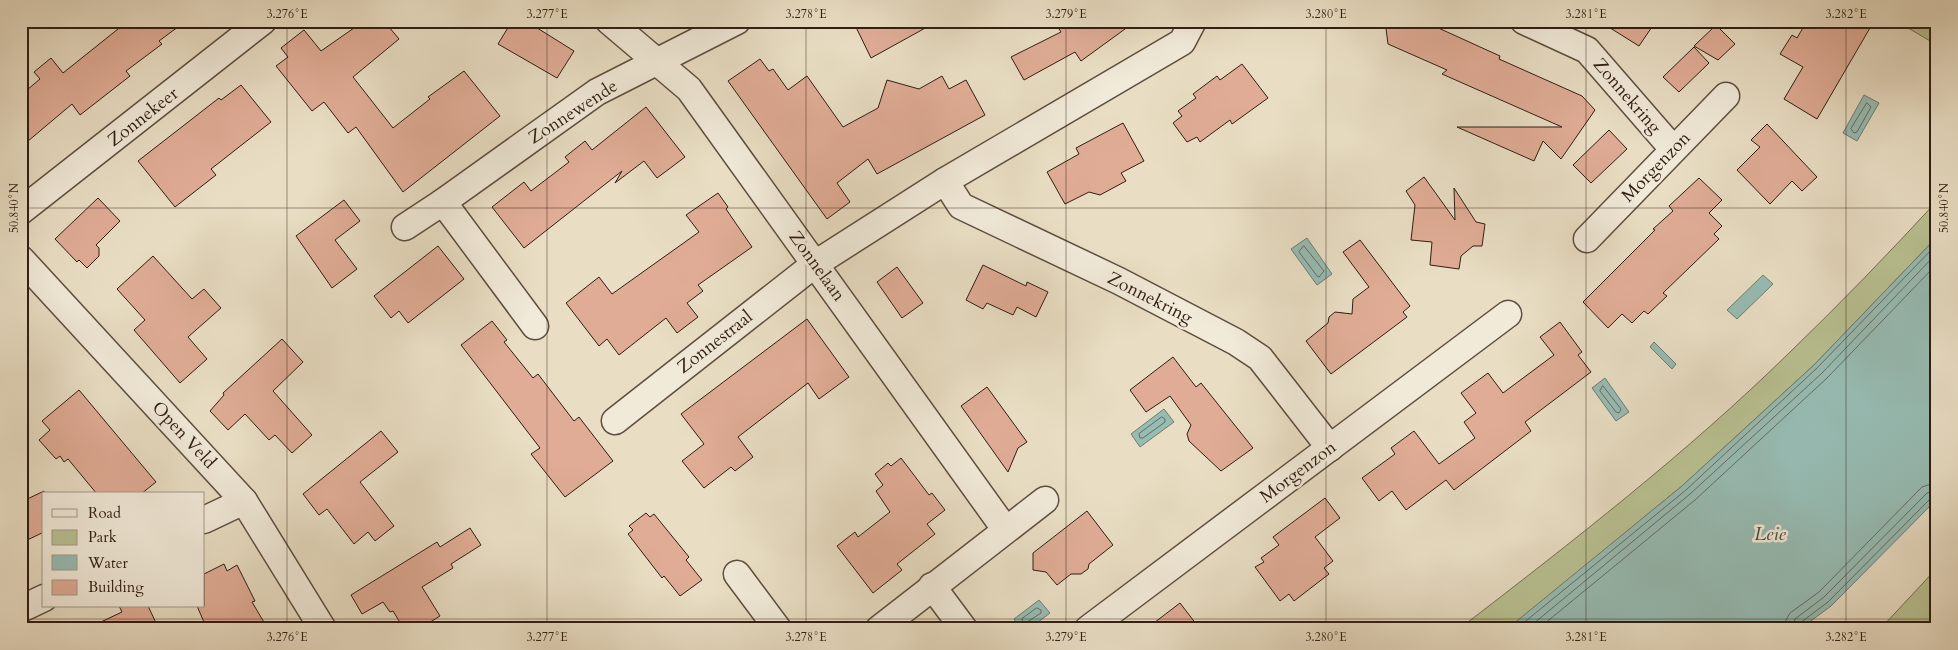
<svg xmlns="http://www.w3.org/2000/svg" width="1958" height="650" font-family="Cardo,serif">
<style>
.green{fill:#b9c192;stroke:#746f52}
.water{fill:#97bcb3;stroke:#6e7c73}
.lines{fill:none;stroke-linecap:round;stroke-linejoin:round}
.shore{stroke:#646c63;stroke-width:1}
.building{fill:#e0ac96;stroke:#301d13}
.minor-casing{stroke:#5e4d3f;stroke-width:29}
.minor{stroke:#f1ead9;stroke-width:26}
.ticks{fill:none;stroke:#301d13;stroke-width:1;stroke-opacity:0.45}
.labels{text-anchor:middle;dominant-baseline:central;stroke-width:5;stroke-linejoin:round;paint-order:stroke}
.street-label{font-size:18px;fill:#301d13;stroke:#f1ead9}
.water-label{font-size:19px;font-style:italic;fill:#4f4d43;stroke:#f1ead9}
.neatline{fill:none;stroke:#301d13;stroke-width:2}
.ticks-label{font-size:12px;text-anchor:middle;fill:#301d13}
</style>
<rect width="100%" height="100%" fill="#e9dec4"/>
<filter id="stains"><feTurbulence type="fractalNoise" baseFrequency=".004" numOctaves="4"/><feColorMatrix values="0 0 0 0 .2 0 0 0 0 .09 0 0 0 0 .02 0 0 0 .5 -.17"/></filter>
<radialGradient id="worn" r=".72"><stop offset=".6" stop-color="#630" stop-opacity="0"/><stop offset="1" stop-color="#630" stop-opacity=".3"/></radialGradient>
<g class="green">
<polygon points="1896,21 1937,21 1937,45"/>
<path d="M 1937,201 L 1937,237 L 1814,365 L 1682,486 L 1517,622 L 1507,629 L 1459,629 C 1572,542 1688,452 1789,353 C 1840,304 1889,253 1937,201 Z"/>
<polygon points="1937,568 1937,629 1882,629 1882,627"/>
</g>
<g class="water">
<polygon points="1864,95 1879,103 1857,141 1843,133"/>
<polygon points="1937,237 1937,499 1831,606 1800,629 1507,629 1682,486 1814,365"/>
<polygon points="1307,238 1332,274 1317,285 1291,249"/>
<polygon points="1763,275 1773,284 1737,319 1727,310"/>
<polygon points="1654,342 1676,364 1672,369 1650,347"/>
<polygon points="1605,378 1629,412 1616,421 1592,388"/>
<polygon points="1164,409 1174,422 1140,447 1131,434"/>
<polygon points="1039,600 1050,613 1029,629 1021,629 1014,619"/>
</g>
<g class="lines">
<g class="shore">
<polygon points="1867,103 1871,107 1857,132 1854,133 1851,129"/>
<polygon points="1304,246 1324,271 1319,277 1317,276 1299,252"/>
<polygon points="1603,386 1621,409 1619,413 1616,412 1600,391"/>
<polygon points="1162,417 1165,419 1165,422 1143,438 1140,438 1139,434"/>
<polygon points="1037,608 1041,610 1041,613 1024,624 1022,619"/>
<polyline points="1516,629 1686,490 1817,368 1937,244"/>
<polyline points="1527,629 1690,494 1822,373 1937,253"/>
<polyline points="1538,629 1695,500 1827,378 1937,264"/>
<polyline points="1784,629 1786,620 1790,613 1819,592 1922,487 1937,482"/>
<polyline points="1792,629 1795,619 1824,597 1927,493 1937,490"/>
<polyline points="1798,629 1800,623 1828,602 1931,498 1937,496"/>
</g>
</g>
<g class="building">
<polygon points="128,21 186,21 159,41 162,44 126,71 130,76 80,115 72,104 21,147 21,95 40,79 34,72 51,58 63,73"/>
<polygon points="364,21 384,21 399,39 353,77 393,128 430,99 428,97 464,71 500,116 403,192 356,127 348,133 324,102 312,111 276,66 288,57 281,48 304,30 321,51"/>
<polygon points="512,21 526,21 574,51 557,78 498,44"/>
<polygon points="853,21 938,21 871,58"/>
<polygon points="1054,21 1136,21 1081,61 1075,52 1024,80 1011,57 1061,32"/>
<polygon points="1385,21 1423,21 1500,56 1499,59 1582,96 1595,110 1561,159 1543,141 1534,161 1457,127 1562,127 1442,74 1447,70 1388,44"/>
<polygon points="1599,21 1656,21 1639,46"/>
<polygon points="1807,21 1874,21 1817,119 1784,99 1803,67 1780,54 1792,35 1797,38"/>
<polygon points="1716,25 1735,44 1718,60 1694,46"/>
<polygon points="1694,47 1709,63 1679,92 1663,77"/>
<polygon points="760,59 769,71 773,69 788,90 807,76 843,127 878,108 887,80 919,89 942,76 949,89 966,80 985,115 877,174 868,159 837,183 850,202 827,219 728,81"/>
<polygon points="1242,64 1268,98 1232,124 1230,120 1200,142 1197,137 1187,142 1173,123 1182,116 1178,111 1196,98 1193,94 1217,76 1220,80"/>
<polygon points="241,85 271,122 211,169 216,175 175,207 138,161 219,98 221,100"/>
<polygon points="646,107 685,157 657,178 644,161 615,183 622,171 524,248 492,207 524,182 531,191 569,162 565,157 585,141 592,150"/>
<polygon points="1123,123 1144,161 1121,173 1126,181 1100,195 1089,192 1065,204 1047,172 1079,154 1076,148"/>
<polygon points="1767,124 1817,177 1802,191 1792,181 1770,204 1737,170 1760,147 1751,140"/>
<polygon points="1609,130 1627,149 1591,183 1573,165"/>
<polygon points="1424,177 1455,220 1454,188 1476,222 1485,224 1482,246 1473,246 1461,256 1459,269 1430,265 1432,242 1411,240 1415,205 1406,191"/>
<polygon points="1699,178 1722,200 1709,213 1722,226 1714,234 1719,239 1663,293 1667,296 1648,314 1644,311 1632,323 1622,314 1608,328 1583,302 1655,230 1653,229 1673,211 1669,206"/>
<polygon points="718,193 728,207 726,209 752,247 698,285 703,291 687,303 698,317 677,333 666,318 619,355 607,339 599,346 566,303 599,277 612,294 699,232 686,215"/>
<polygon points="98,198 120,221 96,245 99,248 99,256 87,268 79,260 77,262 55,239"/>
<polygon points="344,200 360,221 335,240 357,269 332,288 296,236"/>
<polygon points="1360,240 1410,306 1403,312 1407,317 1331,374 1306,341 1328,323 1329,317 1335,312 1352,314 1353,299 1369,287 1343,252"/>
<polygon points="438,246 464,279 408,323 399,311 391,318 374,296"/>
<polygon points="153,256 192,299 204,289 221,308 188,337 207,359 180,383 134,330 145,320 117,289"/>
<polygon points="983,265 1026,286 1027,282 1048,292 1036,317 1017,307 1013,315 987,303 983,309 966,300"/>
<polygon points="897,267 923,303 902,318 877,282"/>
<polygon points="807,319 849,377 819,399 808,383 738,437 753,457 735,471 731,467 704,488 682,461 704,444 681,414"/>
<polygon points="492,321 507,340 504,342 533,378 538,374 574,421 579,417 613,461 565,497 531,454 540,448 461,345"/>
<polygon points="1560,322 1582,352 1578,355 1591,372 1525,422 1531,431 1454,490 1446,480 1406,510 1392,491 1379,501 1362,478 1395,454 1391,448 1414,431 1439,464 1475,438 1464,422 1476,413 1461,393 1488,373 1503,393 1554,355 1540,337"/>
<polygon points="282,339 303,362 273,391 312,435 292,453 275,435 269,440 245,414 228,430 210,411 224,395 223,393"/>
<polygon points="1173,357 1196,387 1201,383 1253,448 1221,471 1189,441 1187,434 1191,425 1170,396 1146,412 1130,390"/>
<polygon points="987,387 1027,442 1018,448 1008,472 961,406"/>
<polygon points="79,390 156,482 141,494 97,494 68,459 64,462 60,456 56,459 39,440 50,430 42,421"/>
<polygon points="381,431 398,452 360,482 394,526 375,541 368,532 354,544 327,509 319,515 303,494"/>
<polygon points="901,458 929,495 932,493 945,510 927,524 935,534 897,564 902,570 873,593 837,546 855,532 858,537 890,512 876,491 883,485 875,474 888,463 891,466"/>
<polygon points="44,491 44,532 21,543 21,502"/>
<polygon points="1325,498 1340,518 1315,537 1333,561 1324,568 1329,574 1294,601 1289,594 1280,601 1255,567 1264,562 1261,558 1279,545 1273,537"/>
<polygon points="1087,511 1113,545 1089,564 1088,569 1081,574 1071,574 1057,585 1046,572 1033,570 1033,553"/>
<polygon points="646,513 650,517 654,514 689,557 686,560 702,580 680,596 664,576 662,578 628,534 633,530 629,526"/>
<polygon points="470,528 481,545 451,564 453,568 422,587 440,616 419,629 404,629 393,611 390,612 383,602 362,614 351,595 437,542 440,547"/>
<polygon points="224,564 227,571 237,565 255,601 252,602 268,629 207,629 197,606 204,606 204,574"/>
<polygon points="1180,603 1200,629 1146,629"/>
<polygon points="119,606 148,606 159,629 86,629 122,612"/>
</g>
<g class="lines">
<defs>
<g id="minor">
<polyline points="609,21 689,89 1005,529"/>
<polyline points="1524,21 1587,50 1673,149"/>
<polyline points="945,181 961,206 1119,281 1236,342 1260,358 1330,448"/>
<polyline points="21,211 263,21"/>
<polyline points="405,227 443,202"/>
<polyline points="1587,239 1726,96"/>
<polyline points="21,259 244,501 323,629"/>
<polyline points="535,326 443,202 597,92 737,21"/>
<polyline points="615,421 815,264 945,181 1182,42 1193,21"/>
<polyline points="204,520 244,501"/>
<polyline points="737,574 778,629"/>
<polyline points="932,586 964,629"/>
<polyline points="21,609 44,598"/>
<polyline points="879,629 1045,500"/>
<polyline points="1088,629 1508,314"/>
</g>
</defs>
<use href="#minor" class="minor-casing"/>
<use href="#minor" class="minor"/>
</g>
<path class="ticks" d="M 27,21 L 27,629M 287,21 L 287,629M 547,21 L 547,629M 806,21 L 806,629M 1066,21 L 1066,629M 1326,21 L 1326,629M 1586,21 L 1586,629M 1846,21 L 1846,629M 21,208 L 1937,208M 21,619 L 1937,619"/>
<g class="labels">
<g class="street-label">
<text transform="translate(1627 96) rotate(49)">Zonnekring</text>
<text transform="translate(573 112) rotate(-33)">Zonnewende</text>
<text transform="translate(143 117) rotate(-38)">Zonnekeer</text>
<text transform="translate(1656 167) rotate(-46)">Morgenzon</text>
<text transform="translate(817 266) rotate(54)">Zonnelaan</text>
<text transform="translate(1150 298) rotate(27)">Zonnekring</text>
<text transform="translate(715 342) rotate(-38)">Zonnestraal</text>
<text transform="translate(184 435) rotate(47)">Open Veld</text>
<text transform="translate(1298 472) rotate(-37)">Morgenzon</text>
</g>
<g class="water-label">
<text x="1770" y="534">Leie</text>
</g>
</g>
<rect width="1958" height="650" fill="none" stroke="#e9dec4" stroke-width="55"/>
<rect x="42" y="492" width="162" height="115" fill="#f1ead9" stroke="#a4988a"/>
<rect x="52" y="509" width="25" height="8" fill="#f1ead9" stroke="#a4988a"/>
<text x="88" y="518" font-size="15" fill="#301d13">Road</text>
<rect x="52" y="530" width="25" height="15" fill="#b9c192" stroke="#a4988a"/>
<text x="88" y="542" font-size="15" fill="#301d13">Park</text>
<rect x="52" y="555" width="25" height="15" fill="#97bcb3" stroke="#a4988a"/>
<text x="88" y="568" font-size="15" fill="#301d13">Water</text>
<rect x="52" y="580" width="25" height="15" fill="#e0ac96" stroke="#a4988a"/>
<text x="88" y="592" font-size="15" fill="#301d13">Building</text>
<rect x="28" y="28" width="1902" height="594" class="neatline"/>
<g class="ticks-label">
<text x="287" y="18">3.276°E</text>
<text x="547" y="18">3.277°E</text>
<text x="806" y="18">3.278°E</text>
<text x="1066" y="18">3.279°E</text>
<text x="1326" y="18">3.280°E</text>
<text x="1586" y="18">3.281°E</text>
<text x="1846" y="18">3.282°E</text>
<text transform="translate(14 208) rotate(-90)" y="4">50.840°N</text>
<text transform="translate(1944 208) rotate(-90)" y="4">50.840°N</text>
<text x="287" y="641">3.276°E</text>
<text x="547" y="641">3.277°E</text>
<text x="806" y="641">3.278°E</text>
<text x="1066" y="641">3.279°E</text>
<text x="1326" y="641">3.280°E</text>
<text x="1586" y="641">3.281°E</text>
<text x="1846" y="641">3.282°E</text>
</g>
<rect width="100%" height="100%" filter="url(#stains)"/>
<rect width="100%" height="100%" fill="url(#worn)"/>
</svg>
